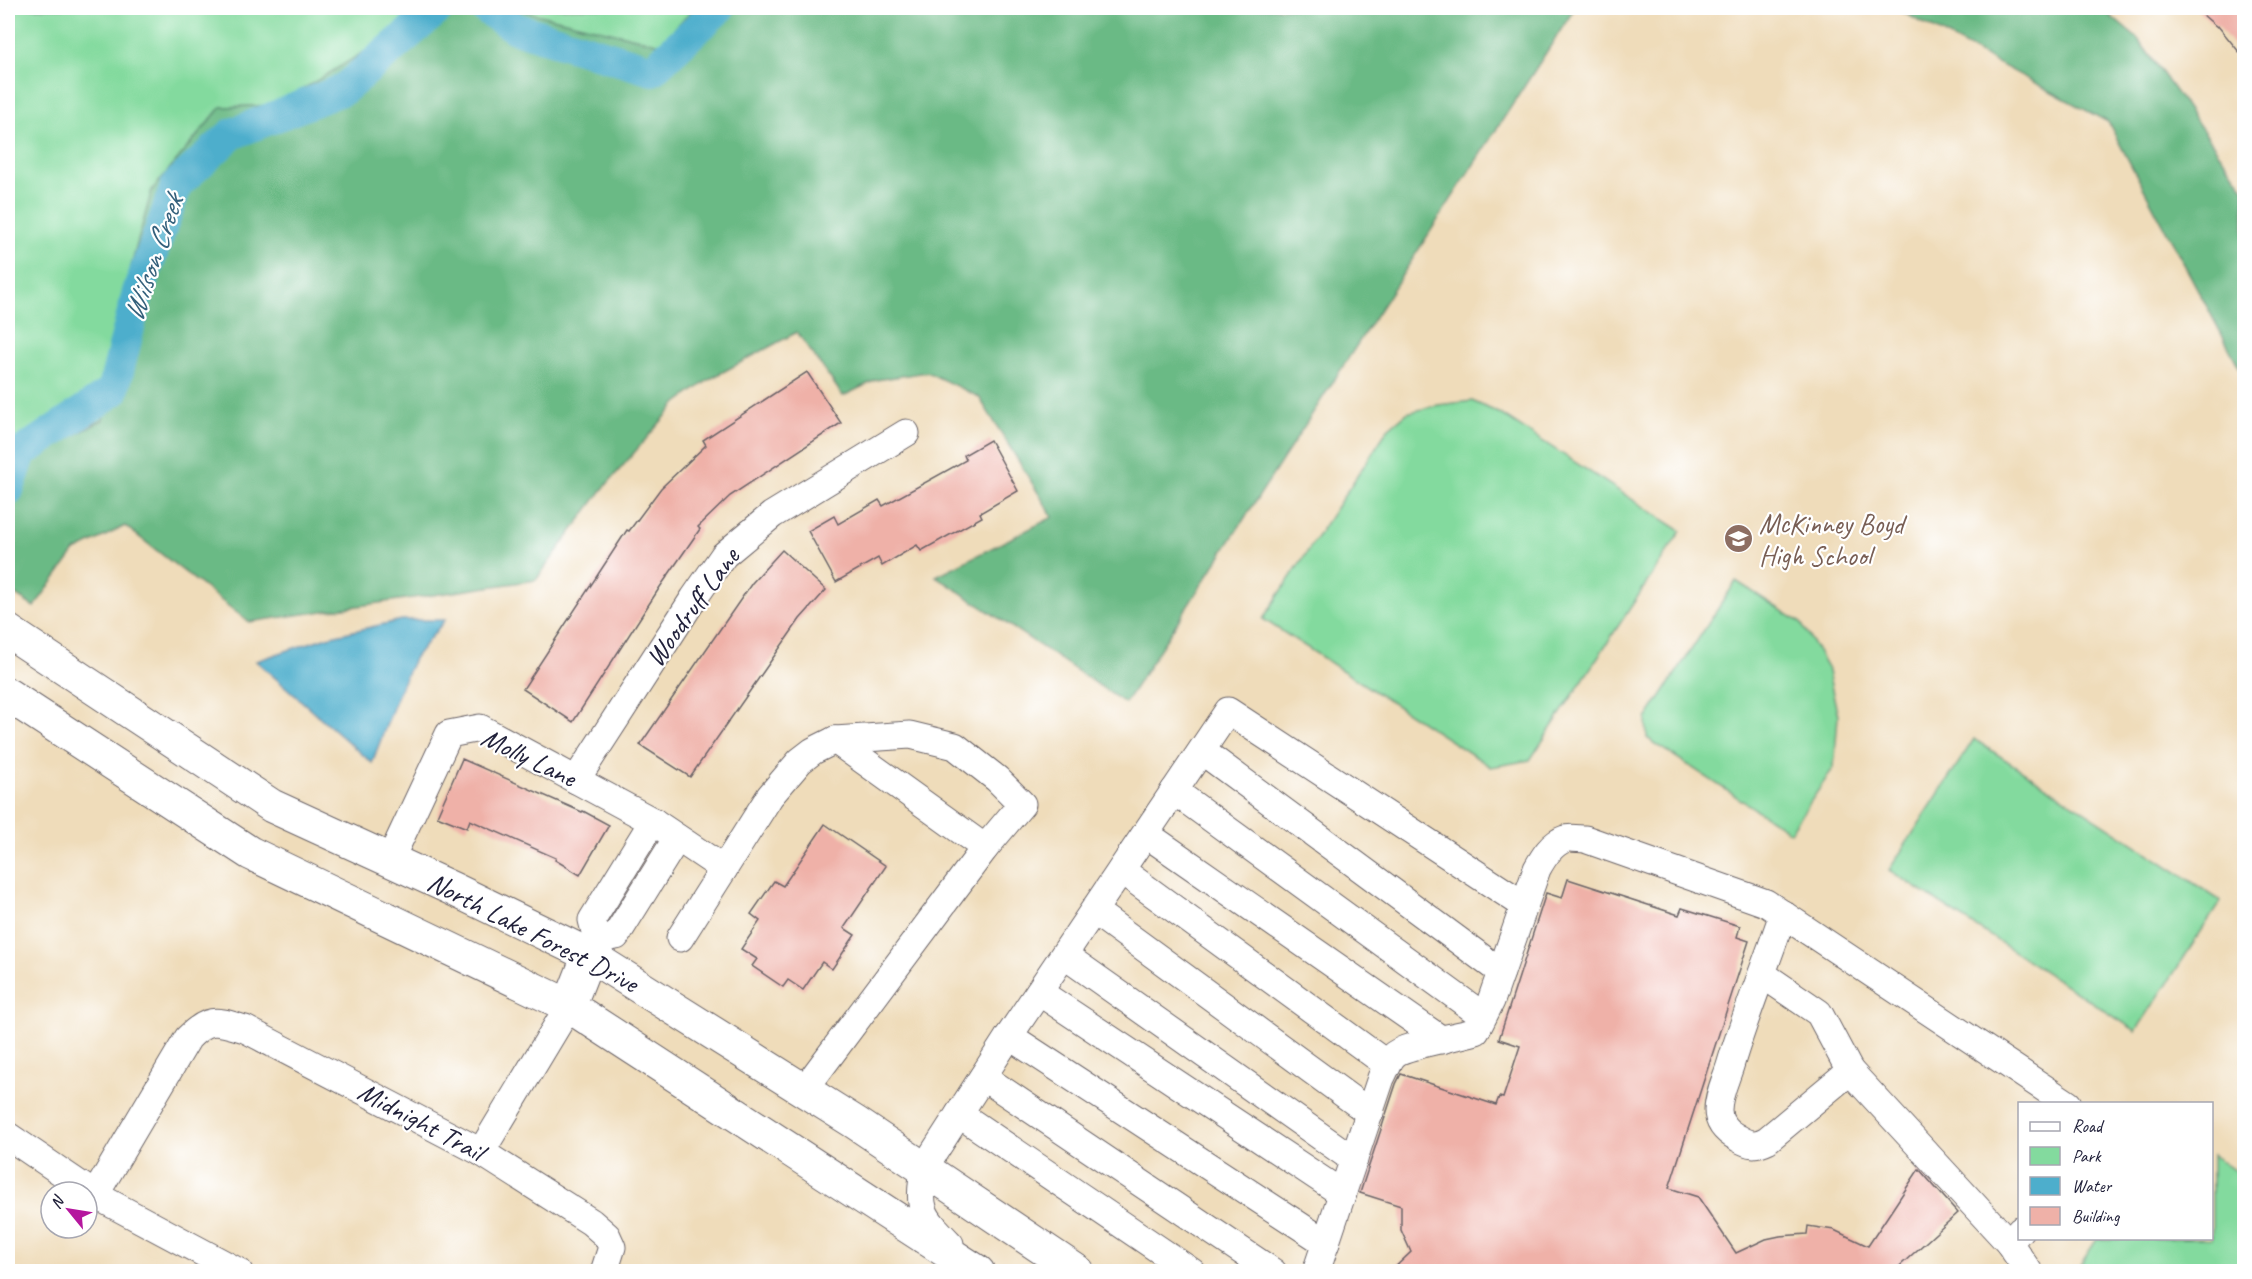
<svg xmlns="http://www.w3.org/2000/svg" width="2252" height="1279" font-family="Caveat,sans-serif">
<style>
.green{fill:#83da9e;stroke:#527e6c;stroke-width:1.5}
.forest{fill:#6aba85;stroke:#466e60;stroke-width:1.5}
.water{fill:#4daecc;stroke:#386884;stroke-width:1.5}
.lines{fill:none;stroke-linecap:round;stroke-linejoin:round}
.river{stroke:#4daecc;stroke-width:32}
.building{fill:#efb1a8}
.minor-casing{stroke:#6a6367;stroke-width:29}
.major-casing{stroke:#6a6367;stroke-width:35}
.minor{stroke:#fff;stroke-width:27}
.major{stroke:#fff;stroke-width:33}
.labels{text-anchor:middle;dominant-baseline:central;stroke-width:4.5;stroke-linejoin:round;paint-order:stroke}
.education-label{font-size:28px;fill:#785e54;stroke:#fff;text-anchor:start}
.street-label{font-size:28px;fill:#22223b;stroke:#fff}
.water-label{font-size:30px;font-style:italic;fill:#35617c;stroke:#fff}
</style>
<rect width="100%" height="100%" fill="#fff"/>
<filter id="ink" filterUnits="userSpaceOnUse"><feTurbulence type="fractalNoise" baseFrequency=".0167" numOctaves="2"/><feDisplacementMap in="SourceGraphic" scale="12" xChannelSelector="R" yChannelSelector="G"/><feConvolveMatrix kernelMatrix="1 2 1 2 8 2 1 2 1" color-interpolation-filters="sRGB"/></filter>
<filter id="wash" filterUnits="userSpaceOnUse"><feTurbulence type="fractalNoise" baseFrequency=".008" numOctaves="4" result="noise"/><feDisplacementMap in="SourceGraphic" scale="24" xChannelSelector="R" yChannelSelector="G"/><feGaussianBlur stdDeviation="1.35" result="paint"/><feColorMatrix in="noise" values="0 0 0 0 0 0 0 0 0 0 0 0 0 0 0 0 0 1.4 0 .05"/><feComposite in="paint" operator="in"/></filter>
<g filter="url(#wash)">
<rect width="100%" height="100%" fill="#efdcba"/>
<g class="green">
<polygon points="8,8 436,8 277,106 221,107 152,190 112,336 103,420 49,440 8,470"/>
<polygon points="492,8 694,8 660,44 519,10"/>
<polygon points="1472,401 1499,413 1681,531 1530,760 1491,767 1263,619 1388,429 1407,413 1438,405"/>
<polygon points="1736,581 1801,623 1827,667 1838,716 1834,767 1790,832 1647,738 1646,719"/>
<polygon points="1974,739 2221,901 2136,1031 1889,870"/>
<polygon points="2212,1155 2244,1177 2244,1271 2076,1271 2097,1239 2212,1238"/>
</g>
<g class="forest">
<polygon points="436,8 492,8 519,10 660,44 694,8 1575,8 1125,703 936,576 1053,517 979,397 927,372 876,380 843,396 797,332 710,379 677,403 602,490 536,580 249,622 125,526 75,551 34,607 8,590 8,471 103,420 112,336 152,190 221,107 277,105"/>
<polygon points="1895,8 2101,8 2138,39 2244,188 2244,376 2108,122"/>
</g>
<polygon class="water" points="402,620 445,620 415,657 402,684 372,763 256,661 327,637"/>
<g class="lines">
<g class="river">
<polyline points="485,8 515,28 652,70 719,8"/>
<polyline points="8,490 21,453 113,391 138,292 177,184 232,134 344,89 439,8"/>
</g>
</g>
<g id="blocks">
<g class="building">
<polygon points="2195,8 2244,8 2244,58 2218,26 2217,27"/>
<polygon points="807,372 841,423 730,496 698,527 700,529 660,587 573,722 523,689 627,530 629,531 661,488 706,445 703,440"/>
<polygon points="990,440 1018,491 980,513 982,517 921,551 917,545 882,566 878,558 836,582 808,531 834,516 838,524 879,500 883,506 966,460 964,455"/>
<polygon points="782,550 826,590 800,619 690,777 640,745 752,583"/>
<polygon points="462,759 582,812 583,811 609,825 580,875 555,860 556,858 470,820 467,828 437,816"/>
<polygon points="825,824 886,866 844,928 855,935 832,969 822,962 803,990 788,980 783,987 752,966 757,959 741,949 760,921 751,914 774,881 783,886"/>
<polygon points="1568,879 1679,915 1682,908 1740,926 1737,937 1749,941 1669,1188 1698,1197 1736,1253 1766,1239 1780,1236 1807,1234 1808,1226 1834,1230 1868,1246 1919,1169 1958,1213 1893,1272 1390,1272 1411,1252 1401,1230 1401,1206 1360,1193 1396,1084 1401,1074 1496,1105 1499,1097 1503,1098 1520,1046 1499,1039 1546,893 1562,898"/>
</g>
</g>
</g>
<g filter="url(#ink)">
<use href="#blocks" fill-opacity="0" stroke="#6a6367" stroke-width="1.5"/>
<g class="lines">
<defs>
<g id="minor">
<polyline points="835,740 910,735 955,746 997,779 1022,804 985,848"/>
<polyline points="1202,751 1501,972"/>
<polyline points="576,780 694,598 724,555 772,515 906,433"/>
<polyline points="1174,791 1483,1016"/>
<polyline points="1146,834 1442,1040"/>
<polyline points="390,860 449,734 480,728 654,822 724,869"/>
<polyline points="1121,870 1388,1065"/>
<polyline points="1094,911 1370,1113"/>
<path d="M 1783,914 C 1766,965 1745,1015 1730,1066 C 1726,1079 1718,1095 1718,1110 C 1718,1124 1727,1132 1738,1138 C 1750,1145 1755,1146 1767,1140 L 1850,1071"/>
<polyline points="680,938 770,796 800,761 813,751 835,740 985,848 804,1090"/>
<polyline points="597,939 592,920 653,821"/>
<polyline points="597,939 616,936 677,838"/>
<polyline points="1064,955 1354,1160"/>
<polyline points="1762,974 1819,1013 1850,1071 2009,1243"/>
<polyline points="1039,992 1343,1194"/>
<polyline points="1009,1036 1326,1243"/>
<polyline points="983,1077 1273,1272"/>
<polyline points="959,1114 1192,1272"/>
<polyline points="8,1136 95,1195 239,1272"/>
<polyline points="481,1152 569,1006"/>
<path d="M 95,1195 L 188,1038 C 210,1016 217,1021 245,1029 L 481,1152 L 591,1222 L 607,1236 L 612,1247 L 604,1272"/>
<polyline points="2020,1230 2009,1243 2029,1272"/>
<path d="M 950,1244 C 921,1214 918,1211 924,1168 L 1009,1036 L 1228,711 L 1524,905"/>
<path d="M 1316,1272 L 1381,1078 C 1385,1071 1388,1061 1393,1056 C 1402,1045 1458,1037 1476,1031 L 1491,1001 L 1537,869 C 1543,858 1552,843 1565,839 C 1570,837 1579,839 1585,839 L 1766,903 L 2068,1104"/>
</g>
<g id="major">
<polyline points="8,631 272,806 453,889 589,955 856,1123 1078,1272"/>
<polyline points="8,695 250,853 569,1006 978,1272"/>
<polyline points="569,1006 589,955"/>
</g>
</defs>
<use href="#minor" class="minor-casing"/>
<use href="#major" class="major-casing"/>
<use href="#minor" class="minor"/>
<use href="#major" class="major"/>
</g>
</g>
<defs>
<symbol id="school-disc" viewBox="-11 -11 22 22"><circle r="9.5" fill="#8d6e63" stroke="#fff"/><path d="M0-5L7-2L0 1L-7-2ZM-4 1L0 2.5L4 1V4Q0 6-4 4Z" fill="#fff"/></symbol>
</defs>
<g fill-rule="evenodd">
<use href="#school-disc" x="1722" y="522" width="33" height="33"/>
</g>
<g class="labels">
<g class="education-label">
<text x="1759" y="523">McKinney Boyd<tspan x="1759" dy="32">High School</tspan></text>
</g>
<g class="street-label">
<text transform="translate(692 607) rotate(-54)">Woodruff Lane</text>
<text transform="translate(529 757) rotate(26)">Molly Lane</text>
<text transform="translate(533 932) rotate(27)">North Lake Forest Drive</text>
<text transform="translate(421 1121) rotate(28)">Midnight Trail</text>
</g>
<g class="water-label">
<text transform="translate(153 258) rotate(-71)">Wilson Creek</text>
</g>
</g>
<rect width="2252" height="1279" fill="none" stroke="#fff" stroke-width="30"/>
<rect x="2018" y="1102" width="195" height="138" fill="#ffffff" stroke="#a7a7b1" stroke-width="1.5"/>
<rect x="2030" y="1122" width="30" height="9" fill="#ffffff" stroke="#a7a7b1" stroke-width="1.5"/>
<text x="2072" y="1132" font-size="18" fill="#22223b">Road</text>
<rect x="2030" y="1147" width="30" height="18" fill="#83da9e" stroke="#a7a7b1" stroke-width="1.5"/>
<text x="2072" y="1162" font-size="18" fill="#22223b">Park</text>
<rect x="2030" y="1177" width="30" height="18" fill="#4daecc" stroke="#a7a7b1" stroke-width="1.5"/>
<text x="2072" y="1192" font-size="18" fill="#22223b">Water</text>
<rect x="2030" y="1207" width="30" height="18" fill="#efb1a8" stroke="#a7a7b1" stroke-width="1.5"/>
<text x="2072" y="1222" font-size="18" fill="#22223b">Building</text>
<g transform="translate(69 1210) rotate(300)"><circle r="28" fill="#ffffff" stroke="#a7a7b1" stroke-width="1.5"/>
<path d="M0-4.5L10 22L0 15L-10 22Z" fill="#b5179e"/>
<text y="-9" font-size="16" font-weight="bold" text-anchor="middle" fill="#22223b">N</text>
</g>
</svg>
